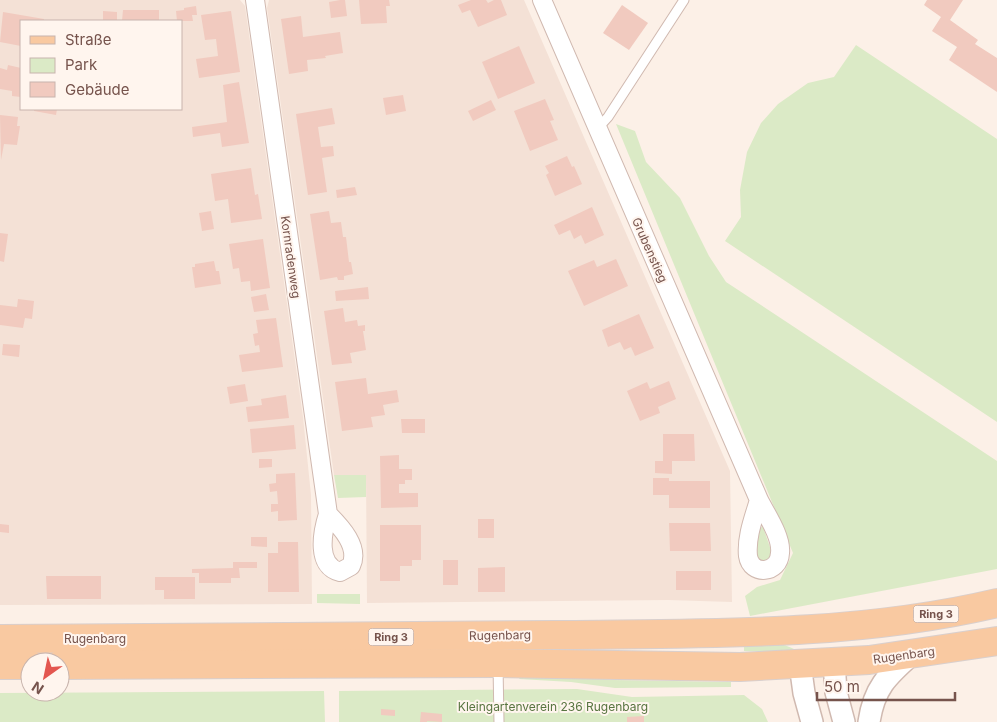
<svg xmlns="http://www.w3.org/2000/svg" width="997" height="722" font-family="Inter,sans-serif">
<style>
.residential{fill:#f4e1d6;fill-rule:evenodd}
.green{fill:#dbeac6}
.building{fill:#f1cabf}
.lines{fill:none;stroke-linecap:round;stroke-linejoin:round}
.service-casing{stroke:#d0b9b0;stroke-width:11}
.minor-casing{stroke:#d0b9b0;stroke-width:20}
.tertiary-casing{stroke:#d0b9b0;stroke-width:24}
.primary-casing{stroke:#d9cfcd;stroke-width:30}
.service{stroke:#fff;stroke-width:9}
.minor{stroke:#fff;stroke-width:18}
.tertiary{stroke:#fff;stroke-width:21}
.primary{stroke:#f9c9a1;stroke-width:28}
.labels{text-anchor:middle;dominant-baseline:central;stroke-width:4;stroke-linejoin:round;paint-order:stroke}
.shield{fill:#fff5ee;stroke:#9f847d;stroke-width:1}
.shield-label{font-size:11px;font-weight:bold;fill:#76534c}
.street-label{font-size:12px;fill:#76534c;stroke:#fff5ee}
.park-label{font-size:12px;fill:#597541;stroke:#fff5ee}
</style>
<rect width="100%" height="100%" fill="#fcf0e7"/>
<g class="residential">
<path d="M 0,0 L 240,0 L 245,6 L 303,417 L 311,495 L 312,604 L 0,605 ZM 21,21 L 181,21 L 181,109 L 21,109 Z"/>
<polygon points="269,0 524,0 730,471 732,602 668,600 367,603 366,475 334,475 267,8"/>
</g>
<g class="green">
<polygon points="856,45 997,139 997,422 725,241 741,217 740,190 747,152 761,123 778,104 808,83 834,77"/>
<polygon points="616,124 635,131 646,162 680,198 709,256 726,282 997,461 997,569 750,616 745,596 757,587 780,580 793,553"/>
<polygon points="334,475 366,475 366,497 338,498"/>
<polygon points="763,527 772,553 771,558 763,562 756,558 758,528"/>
<polygon points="317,594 360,594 360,604 317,603"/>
<path d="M 744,642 C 762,642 778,641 794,649 L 793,652 L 744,651 Z"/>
<polygon points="524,672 563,674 614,680 731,682 731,687 615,688 571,682 519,679"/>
<polygon points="577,689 632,697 744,695 762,709 768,722 339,722 339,691"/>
<polygon points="324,691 325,722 0,722 0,693"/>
</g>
<g class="building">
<polygon points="340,0 345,0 347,16 331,18 329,2"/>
<polygon points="359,0 389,0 390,6 386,6 387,23 361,24"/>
<polygon points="471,0 486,0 488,3 494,0 501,0 507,15 478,27 470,10 462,13 458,5"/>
<polygon points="927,0 963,0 950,20 978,40 975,44 997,58 997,92 949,60 957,47 932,31 941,17 924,5"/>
<polygon points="622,5 648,23 629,50 603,33"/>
<polygon points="196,6 197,15 192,15 193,21 177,21 176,11 184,10 184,8"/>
<polygon points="123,10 159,10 159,21 122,21"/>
<polygon points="103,11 117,12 117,21 103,21"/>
<polygon points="231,11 240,72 199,78 196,59 218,56 216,39 205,40 201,15"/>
<polygon points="3,12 44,19 44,21 21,21 21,46 0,42"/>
<polygon points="301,16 303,37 340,32 343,53 325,56 326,58 307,60 308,71 289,74 281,19"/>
<polygon points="519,46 535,83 498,99 482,62"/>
<polygon points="8,65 21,68 21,97 12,96 12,91 0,89 0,68 7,70"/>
<polygon points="239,82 249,143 222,147 220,133 193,137 192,127 227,122 223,85"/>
<polygon points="403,95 406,111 386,115 383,98"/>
<polygon points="545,99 554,120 550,121 558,140 530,151 514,111"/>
<polygon points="491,100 496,110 473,121 468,111"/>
<polygon points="332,108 335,124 318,127 321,147 333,146 334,156 322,158 327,192 308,195 296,114"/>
<polygon points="34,109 57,109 56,115 34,111"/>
<polygon points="0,115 18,117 17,126 20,126 17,145 4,144 1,160"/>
<polygon points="567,156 572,167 574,166 582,184 555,196 546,175 549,173 545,166"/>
<polygon points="251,168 255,195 258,194 262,219 231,223 228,199 215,201 211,174"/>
<polygon points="355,187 357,195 337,198 336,190"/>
<polygon points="592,207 604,235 585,244 581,235 574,239 570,230 559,235 554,225"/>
<polygon points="211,211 214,229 202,231 199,213"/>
<polygon points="329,211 331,223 341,222 343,237 346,237 349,262 351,262 353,274 344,276 344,280 338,280 337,277 320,280 310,214"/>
<polygon points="0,233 8,234 4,262 0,261"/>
<polygon points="263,239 270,288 251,291 250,281 241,282 239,268 233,269 229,244"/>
<polygon points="616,259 628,286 584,306 568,271 594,260 597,267"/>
<polygon points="214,261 216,271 219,271 221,284 195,288 192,267 195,267 195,264"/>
<polygon points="368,287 369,299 336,301 335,291"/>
<polygon points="266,294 269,310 254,312 251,297"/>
<polygon points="18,299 34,301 32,319 25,318 23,328 0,325 0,305 17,307"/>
<polygon points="343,308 345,322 357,320 358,326 365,325 365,331 363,331 366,350 350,353 352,363 332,365 324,311"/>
<polygon points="639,314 654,348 635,356 631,347 624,350 620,342 608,347 602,330"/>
<polygon points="276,318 283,367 242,372 239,355 260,352 259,345 255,346 253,334 258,333 256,320"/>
<polygon points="3,344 20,345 19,357 2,355"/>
<polygon points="366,378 368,394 397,390 399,402 383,405 385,415 371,417 373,427 342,431 335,382"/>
<polygon points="669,381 676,399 658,407 660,413 640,421 627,391 647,382 650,389"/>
<polygon points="245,384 248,401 230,404 227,387"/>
<polygon points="286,395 289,418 248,422 246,407 262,405 261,399"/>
<polygon points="401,419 425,419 425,433 402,433"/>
<polygon points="294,425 296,449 252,453 250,429"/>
<polygon points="663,434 694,434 695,461 672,461 672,474 655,473 655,461 663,461"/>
<polygon points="399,455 399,469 412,469 412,480 405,480 405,484 399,484 399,493 418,493 418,507 381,508 380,456"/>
<polygon points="259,459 272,459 272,467 259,468"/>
<polygon points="295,473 297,520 278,521 278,511 271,512 271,504 278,504 277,491 270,492 269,484 276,483 276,474"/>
<polygon points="653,478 669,478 669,481 710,481 710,508 669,508 669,495 653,495"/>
<rect x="478" y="519" width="16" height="19"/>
<polygon points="669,523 710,523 711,551 670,551"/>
<polygon points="0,524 9,525 9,533 0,532"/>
<polygon points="380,525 421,525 421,560 412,560 412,566 400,566 400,581 380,581"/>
<polygon points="251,537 267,537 267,547 251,546"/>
<polygon points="278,542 298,542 299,592 268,592 268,553 278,553"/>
<rect x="443" y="560" width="15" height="25"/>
<polygon points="233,562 257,562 257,568 239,568 240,578 231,578 231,583 199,583 199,573 192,573 192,569 233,568"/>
<polygon points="505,567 505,592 478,592 478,568"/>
<rect x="676" y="571" width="35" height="19"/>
<polygon points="46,576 101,576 101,599 47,599"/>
<polygon points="155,577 195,577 195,599 164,599 164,590 155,590"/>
<polygon points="381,709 395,710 395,716 381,715"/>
<polygon points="421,712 442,714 442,722 427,721 427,722 420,722"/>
<polygon points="644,716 644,722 627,722 627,717"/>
</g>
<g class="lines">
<defs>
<g id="service">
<polyline points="597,129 608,117 684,0"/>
<polyline points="498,665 499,722"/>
</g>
<g id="minor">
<path d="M 255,0 L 328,514 C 322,533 316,566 340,572 L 351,566 C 360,547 341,527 328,514"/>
<path d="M 542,0 L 759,500 C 766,514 782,537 780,553 C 779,574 751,576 748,556 C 746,537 754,517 759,500"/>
</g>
<g id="tertiary">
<polyline points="834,662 836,692 844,722"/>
<polyline points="800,664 804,693 812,722"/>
<path d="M 869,722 C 874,688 887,676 912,654"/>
</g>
<g id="primary">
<path d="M 0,639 C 186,638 372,637 557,635 C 704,633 853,637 997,603"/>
<polyline points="0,665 30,665"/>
<polyline points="60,665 498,663 740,667 869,660 997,641"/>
</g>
</defs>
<use href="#service" class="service-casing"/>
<use href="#minor" class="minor-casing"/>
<use href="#tertiary" class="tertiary-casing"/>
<use href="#primary" class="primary-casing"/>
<use href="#service" class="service"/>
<use href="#minor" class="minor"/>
<use href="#tertiary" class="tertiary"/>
<use href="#primary" class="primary"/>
</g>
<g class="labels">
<g class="shield">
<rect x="913.5" y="605.5" width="45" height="17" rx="4"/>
<rect x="368.5" y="628.5" width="45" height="17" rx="4"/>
</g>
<g class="shield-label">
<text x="936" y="614">Ring 3</text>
<text x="391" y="637">Ring 3</text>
</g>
<g class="street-label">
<text transform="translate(650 250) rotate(66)">Grubenstieg</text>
<text transform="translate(291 257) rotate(82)">Kornradenweg</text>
<text transform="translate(500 635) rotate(-1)">Rugenbarg</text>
<text x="95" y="638">Rugenbarg</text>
<text transform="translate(904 655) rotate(-8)">Rugenbarg</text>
</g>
<g class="park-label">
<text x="553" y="706">Kleingartenverein 236 Rugenbarg</text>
</g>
</g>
<rect x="20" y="20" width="162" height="90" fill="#fff5ee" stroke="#c8b4ad"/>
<rect x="30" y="36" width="25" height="8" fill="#f9c9a1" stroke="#c8b4ad"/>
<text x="65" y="45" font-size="15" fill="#76534c">Straße</text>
<rect x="30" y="58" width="25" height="15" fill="#dbeac6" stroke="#c8b4ad"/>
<text x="65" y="70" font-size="15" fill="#76534c">Park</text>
<rect x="30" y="82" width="25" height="15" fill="#f1cabf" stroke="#c8b4ad"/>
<text x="65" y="95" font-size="15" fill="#76534c">Gebäude</text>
<g transform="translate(45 677) rotate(213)"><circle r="24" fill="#fff5ee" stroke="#c8b4ad"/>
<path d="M0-4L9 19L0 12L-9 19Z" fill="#e3564f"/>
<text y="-8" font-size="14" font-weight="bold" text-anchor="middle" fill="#76534c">N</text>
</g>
<path d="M817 692v8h138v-8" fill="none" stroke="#76534c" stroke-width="2.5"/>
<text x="824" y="692" font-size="15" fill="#76534c" stroke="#fff5ee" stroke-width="4" paint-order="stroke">50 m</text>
</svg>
